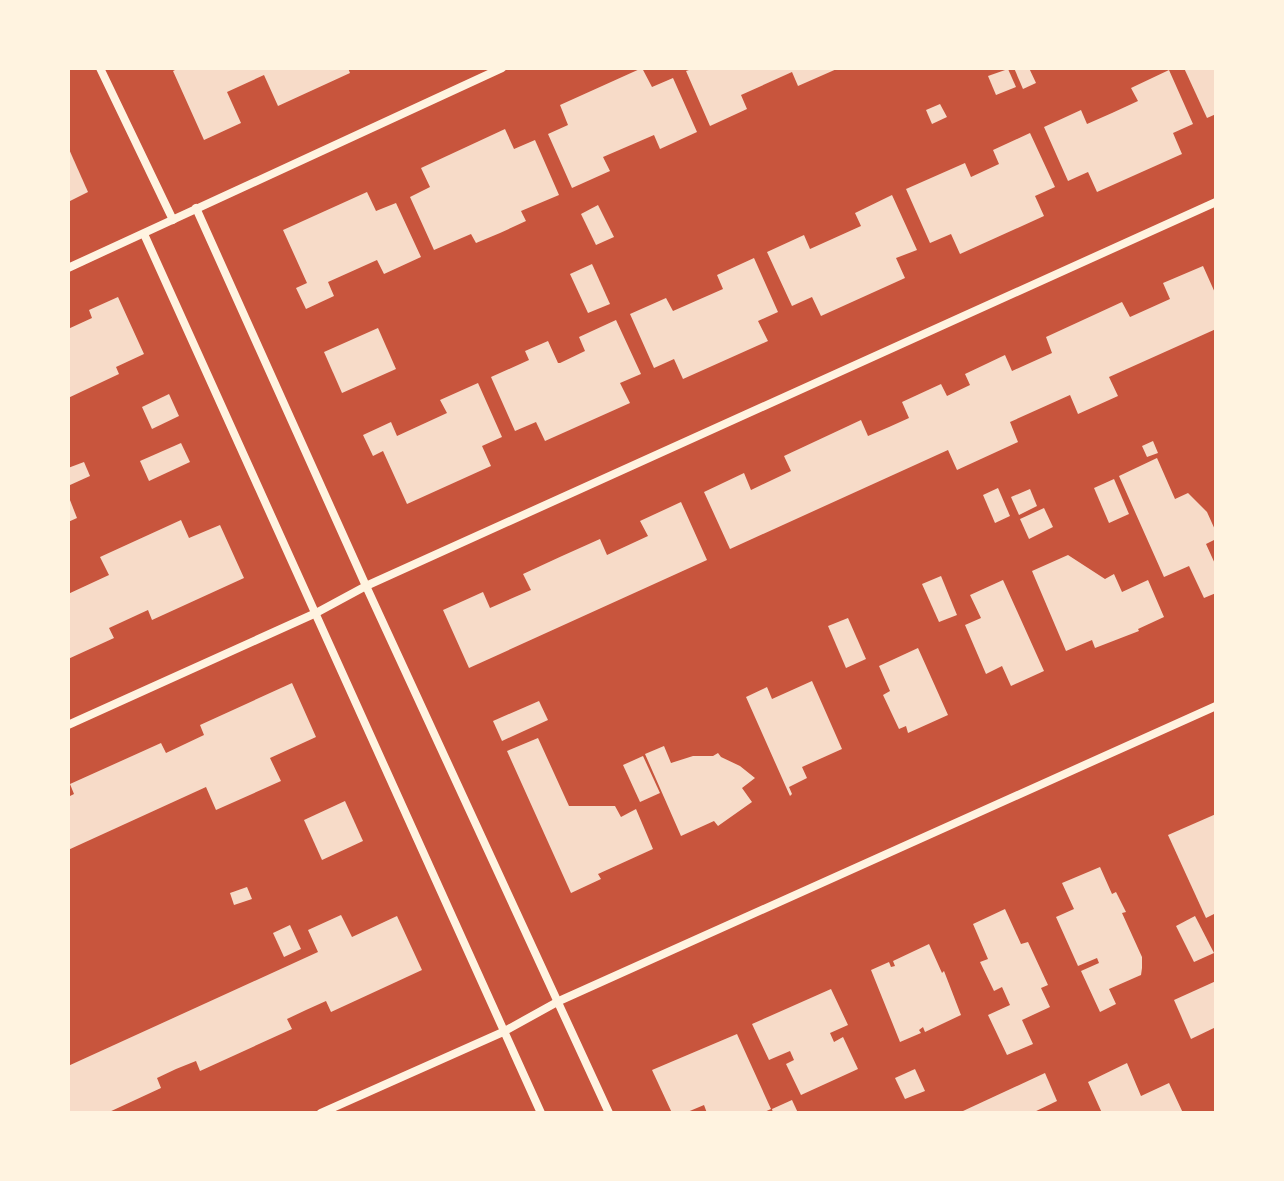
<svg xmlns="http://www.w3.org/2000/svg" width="1284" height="1181" font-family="Overpass,sans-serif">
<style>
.building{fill:#f7dbc8}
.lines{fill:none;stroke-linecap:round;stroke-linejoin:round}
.minor{stroke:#fff3e0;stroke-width:8}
</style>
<rect width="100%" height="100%" fill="#c8553d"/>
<g class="building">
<polygon points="179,68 348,68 350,73 278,106 264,75 227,92 241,123 204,140 173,71"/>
<polygon points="642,68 652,87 673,78 697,132 660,149 654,135 603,157 610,171 572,188 548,134 568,125 560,105"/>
<polygon points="695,68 839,68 798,86 792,72 741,95 747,109 710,126 686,71"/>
<polygon points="1014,68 1029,68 1036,83 1023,89"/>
<polygon points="1184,68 1216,68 1216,114 1207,118"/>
<polygon points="1008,69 1016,87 996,95 988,76"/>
<polygon points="1169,70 1193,124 1173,133 1182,154 1097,192 1088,172 1068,181 1044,127 1081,110 1087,124 1112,113 1138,101 1131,88"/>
<polygon points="940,104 947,117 932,124 926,110"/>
<polygon points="505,129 514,149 535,140 559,195 521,211 526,221 500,233 476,243 471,234 434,250 410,197 430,187 421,168"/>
<polygon points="1030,133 1055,187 1035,196 1044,216 960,254 951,234 930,243 906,189 965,163 971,177 999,164 993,150"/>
<polygon points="68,147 88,192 68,202"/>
<polygon points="367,192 376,211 396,203 421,257 384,274 377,260 328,282 334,296 306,309 296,288 307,283 283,230"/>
<polygon points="892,195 917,250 896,258 905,278 821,316 812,297 792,306 767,252 804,235 810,249 861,226 855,213"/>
<polygon points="598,205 614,237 596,245 581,214"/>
<polygon points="754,258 778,312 758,321 768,341 683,379 674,359 654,368 630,314 666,298 673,311 723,289 717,275"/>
<polygon points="592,264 610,304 588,313 570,274"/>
<polygon points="1203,266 1216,295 1216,329 1109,377 1118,396 1078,414 1070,395 1010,422 1018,442 957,470 948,450 730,549 704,492 744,473 751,490 791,471 784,456 861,420 868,436 889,427 909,418 902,402 941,384 947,396 970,385 965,374 1005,355 1012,371 1052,353 1046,337 1122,302 1130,317 1170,299 1163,283"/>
<polygon points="118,297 144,354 116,367 119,374 68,398 68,329 92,318 89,310"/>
<polygon points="616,320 641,374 620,383 630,403 545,441 536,422 515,431 491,377 529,360 525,351 548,341 558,363 560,363 585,351 579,337"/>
<polygon points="378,328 396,369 342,393 324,352"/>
<polygon points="478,383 502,437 482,446 491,466 407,504 383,451 373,456 363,435 391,422 397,436 447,413 440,400"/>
<polygon points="169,394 179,416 152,429 142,407"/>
<polygon points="1153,441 1158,453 1147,457 1142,446"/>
<polygon points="181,443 190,462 149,481 140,461"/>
<polygon points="1157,458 1175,499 1188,493 1207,512 1216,532 1216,539 1206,544 1216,566 1216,593 1204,598 1189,566 1164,577 1119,476"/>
<polygon points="84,462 90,476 70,485 68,468"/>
<polygon points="1114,479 1129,514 1109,523 1094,488"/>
<polygon points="998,488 1010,516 995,523 983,495"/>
<polygon points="1030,489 1037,506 1019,515 1011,497"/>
<polygon points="68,495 77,518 68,522"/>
<polygon points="681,502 707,560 469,668 443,610 483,592 490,608 531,590 523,574 562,556 600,539 607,555 648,536 640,521"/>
<polygon points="1044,508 1053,527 1029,539 1020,519"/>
<polygon points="181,520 189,538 220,525 244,578 152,620 148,610 109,628 114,638 68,659 68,594 109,575 100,557"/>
<polygon points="1068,555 1105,579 1114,574 1122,592 1148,580 1164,617 1138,629 1139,631 1095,648 1092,640 1066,651 1032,571"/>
<polygon points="941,576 957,615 939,622 922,584"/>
<polygon points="1003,580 1044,671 1011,686 1002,666 986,674 965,625 981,618 970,595"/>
<polygon points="848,618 866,659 846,668 828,626"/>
<polygon points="918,648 948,715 908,733 906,726 899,729 883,695 890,691 879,666"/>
<polygon points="812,681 842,749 802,767 807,778 789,787 792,794 790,796 746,697 767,687 772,699"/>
<polygon points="292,683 316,737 270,758 281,781 216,810 206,787 68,850 68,797 74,794 70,784 161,743 166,753 204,735 200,725"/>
<polygon points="539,701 548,720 502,741 493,721"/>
<polygon points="538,738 569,806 615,806 621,817 636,809 653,849 598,874 601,879 571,893 507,751"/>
<polygon points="664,746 671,763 693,756 713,756 718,753 721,757 740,766 755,778 742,788 752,802 718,826 714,821 681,836 645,754"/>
<polygon points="643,756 660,793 640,802 623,765"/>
<polygon points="345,801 363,841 322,860 304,820"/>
<polygon points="1216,814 1216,913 1206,918 1168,835"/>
<polygon points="1100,867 1112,894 1116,892 1126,912 1122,913 1142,957 1142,968 1141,975 1109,989 1116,1004 1100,1012 1081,971 1099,963 1097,958 1078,966 1056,917 1074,909 1062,883"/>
<polygon points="247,887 252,899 234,905 230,893"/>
<polygon points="1005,909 1021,944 1028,942 1048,985 1041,988 1050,1007 1022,1020 1033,1044 1007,1055 988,1015 1010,1005 1002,987 994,991 980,962 988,959 973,924"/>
<polygon points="341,915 352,937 397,916 422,970 331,1012 326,1001 306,1010 287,1019 292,1029 200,1071 196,1061 176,1069 157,1078 161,1088 107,1113 68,1113 68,1066 318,952 308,930"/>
<polygon points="1195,916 1214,953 1194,962 1176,926"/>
<polygon points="290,925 301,949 284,957 273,933"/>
<polygon points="929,944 942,973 944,971 961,1015 925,1032 923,1027 919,1030 921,1033 900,1042 871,970 889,962 891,967 895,966 893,961"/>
<polygon points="1216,981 1216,1027 1191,1039 1174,1000"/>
<polygon points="831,989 848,1025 830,1033 834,1042 843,1037 858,1069 801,1095 786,1064 794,1060 790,1051 769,1060 752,1024"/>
<polygon points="737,1034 771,1109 762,1113 707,1113 704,1105 685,1113 672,1113 652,1070"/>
<polygon points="1127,1063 1141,1096 1169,1083 1183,1113 1102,1113 1088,1082"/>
<polygon points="915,1069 925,1091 905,1099 895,1078"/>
<polygon points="1045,1073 1057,1101 1032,1113 964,1113 963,1111"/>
<polygon points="792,1100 798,1113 773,1113 772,1109"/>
</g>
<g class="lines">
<g class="minor">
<polyline points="100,68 173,220"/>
<polyline points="196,208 366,586 609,1113"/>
<polyline points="144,234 541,1113"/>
<polyline points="68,268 502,68"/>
<polyline points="68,725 316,613 366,586 1216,202"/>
<polyline points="321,1113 503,1032 559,1001 1216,706"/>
</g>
</g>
<rect width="1284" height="1181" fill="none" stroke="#fff3e0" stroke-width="140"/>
</svg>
